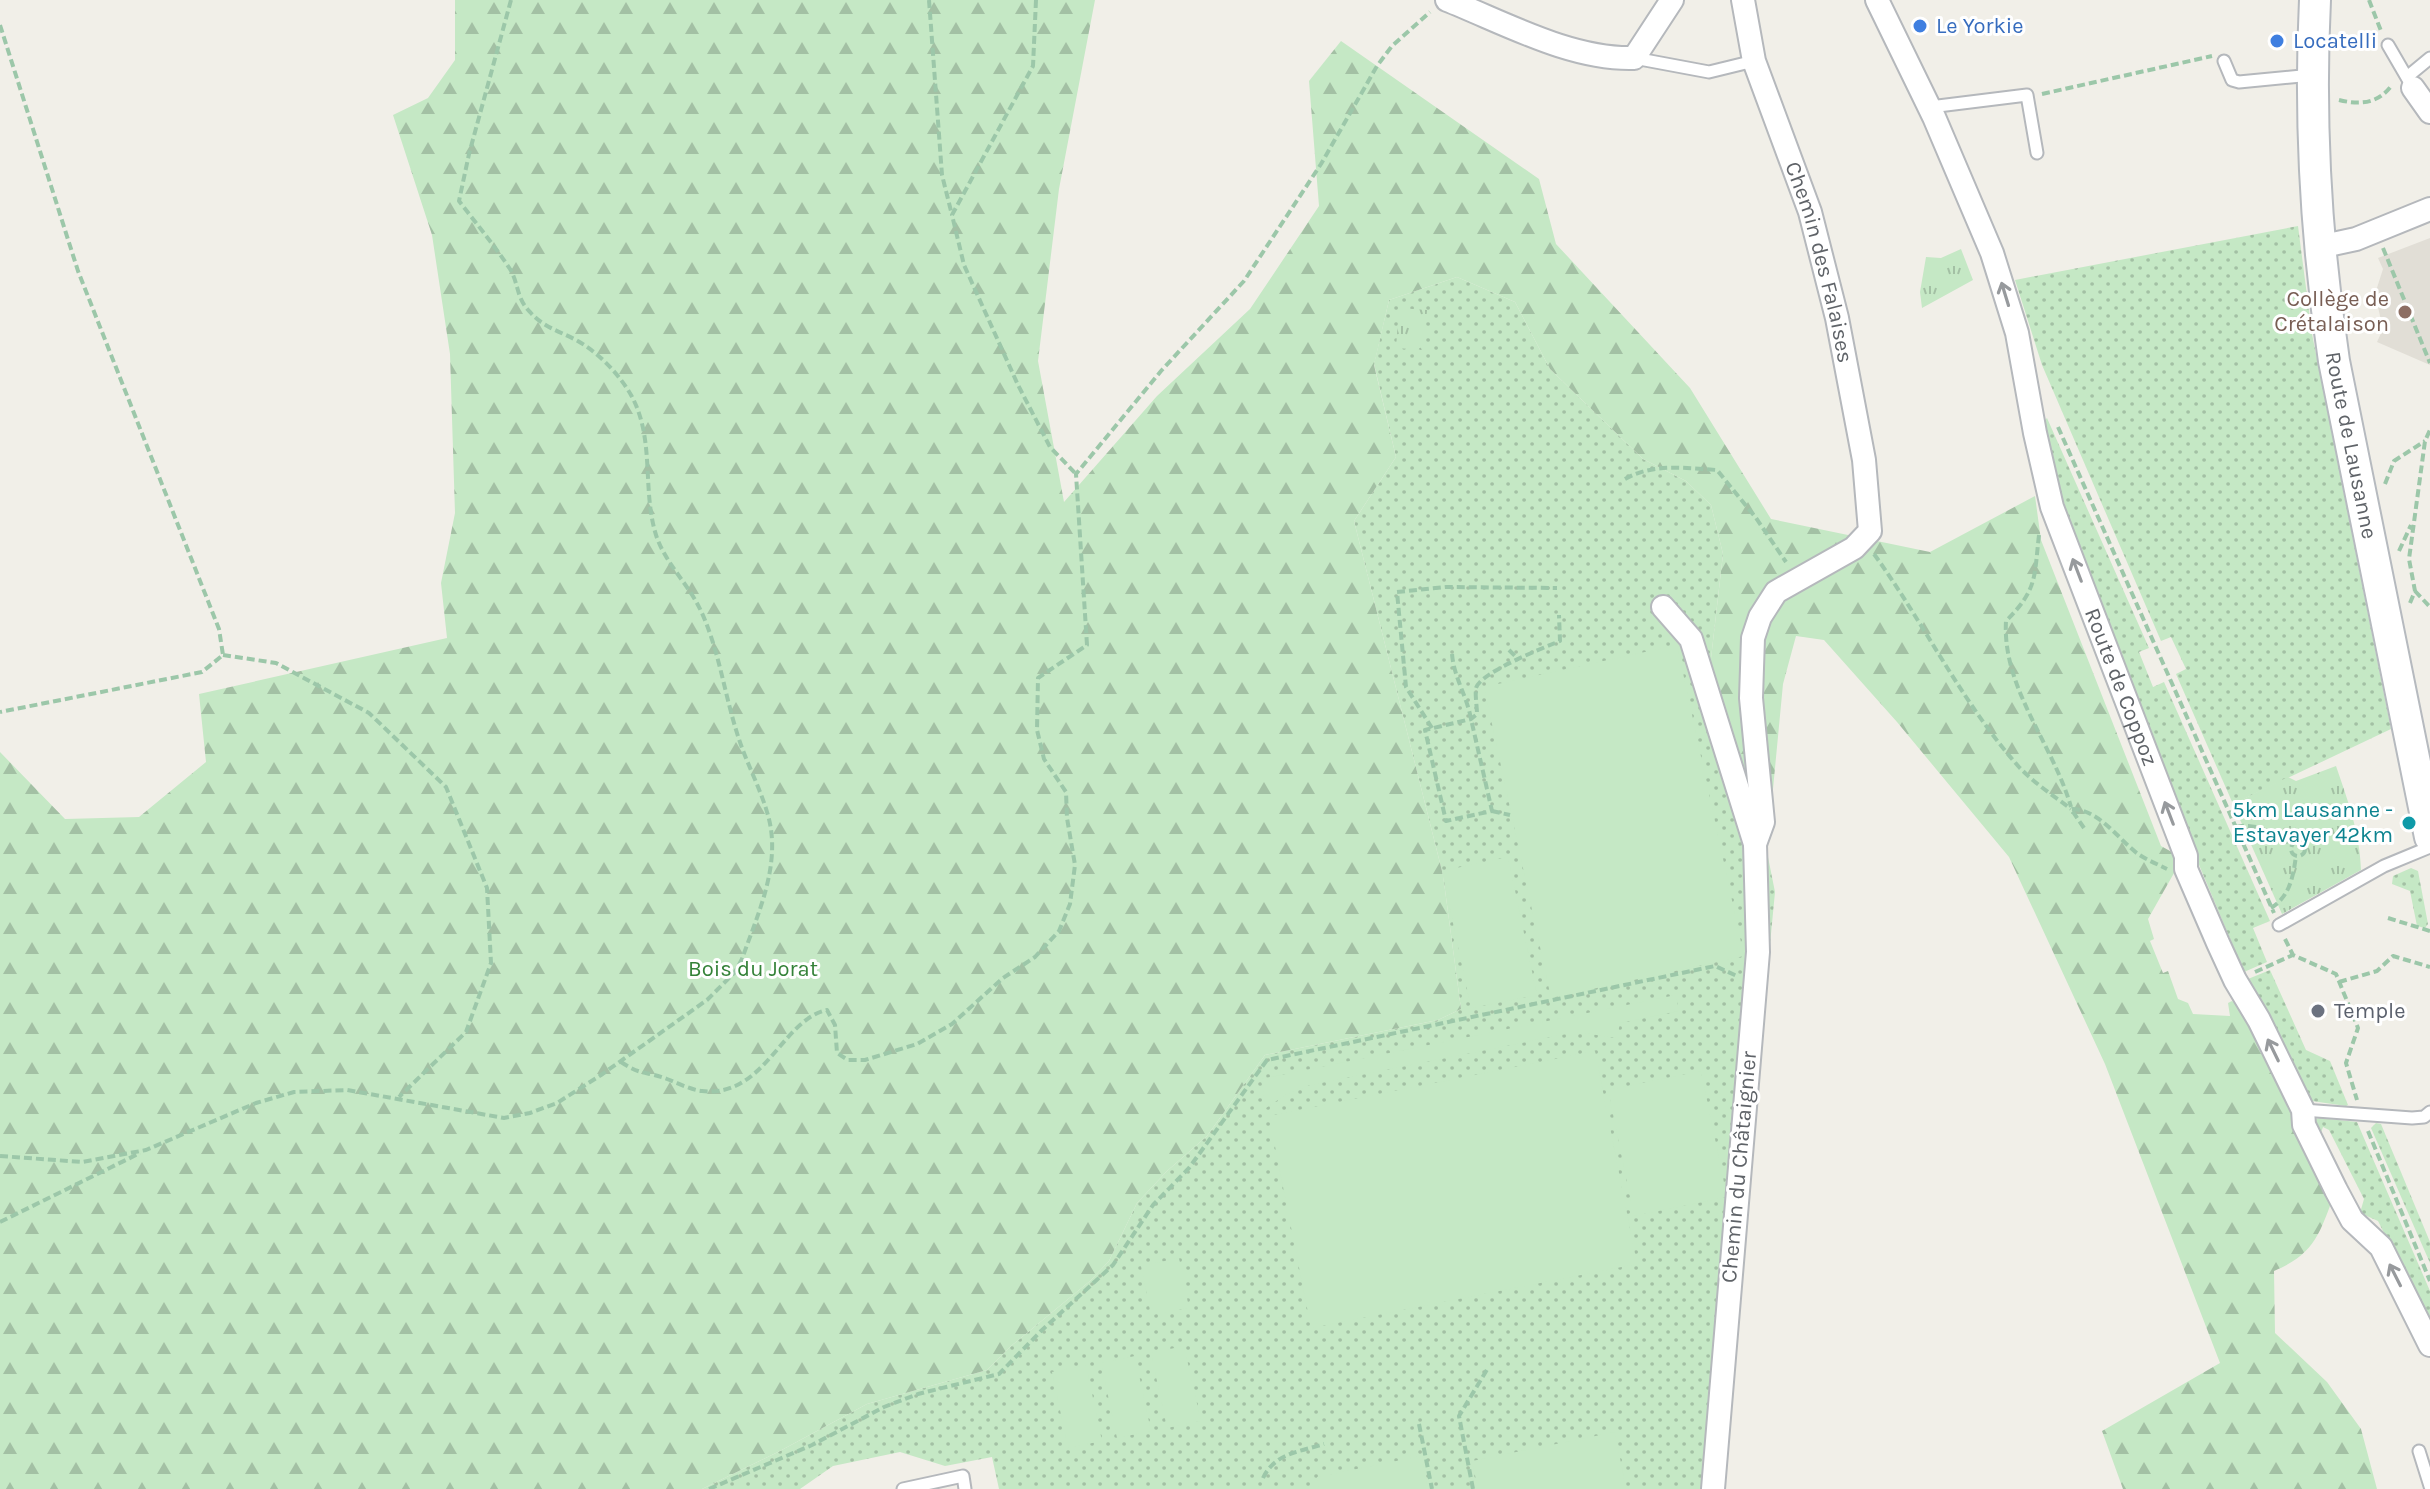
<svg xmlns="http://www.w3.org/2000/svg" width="2430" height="1489" font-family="Karla,sans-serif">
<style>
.education{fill:#e1ded6}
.grass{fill:url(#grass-dots)}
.forest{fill:url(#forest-firs)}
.park{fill:url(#park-tufts)}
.garden{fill:#c5e8c5}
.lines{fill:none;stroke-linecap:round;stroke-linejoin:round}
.lane-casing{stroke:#b5b8bc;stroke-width:15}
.street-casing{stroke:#b5b8bc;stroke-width:26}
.secondary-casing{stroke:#b6babf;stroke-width:34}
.path{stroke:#9cc7a9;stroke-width:4;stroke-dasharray:8 4;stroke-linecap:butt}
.lane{stroke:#fff;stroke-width:11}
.street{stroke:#fff;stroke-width:22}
.secondary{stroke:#fff;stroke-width:30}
.oneway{stroke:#979a9d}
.shop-dot{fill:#3f7fe0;stroke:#fff;stroke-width:3}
.education-dot{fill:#8d6e63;stroke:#fff;stroke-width:3}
.culture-dot{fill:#0f9aa8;stroke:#fff;stroke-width:3}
.worship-dot{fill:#6b7280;stroke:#fff;stroke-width:3}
.labels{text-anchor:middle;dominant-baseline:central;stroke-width:6;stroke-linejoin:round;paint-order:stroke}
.shop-label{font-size:22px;fill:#366cbe;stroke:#fff;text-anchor:start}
.street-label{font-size:22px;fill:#5f6368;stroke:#fff}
.education-label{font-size:22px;fill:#785e54;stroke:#fff;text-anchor:end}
.culture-label{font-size:22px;fill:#0d838f;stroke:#fff;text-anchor:end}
.park-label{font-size:22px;fill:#348238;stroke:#fff}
.worship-label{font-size:22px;fill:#5b616d;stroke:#fff;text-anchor:start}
</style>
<defs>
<pattern id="grass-dots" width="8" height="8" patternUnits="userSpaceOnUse" patternTransform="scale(2)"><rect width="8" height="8" fill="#c5e8c5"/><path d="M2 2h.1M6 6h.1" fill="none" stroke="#a3c0a4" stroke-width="1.8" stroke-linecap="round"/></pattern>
<pattern id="forest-firs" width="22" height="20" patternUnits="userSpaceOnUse" patternTransform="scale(2)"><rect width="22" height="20" fill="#c5e8c5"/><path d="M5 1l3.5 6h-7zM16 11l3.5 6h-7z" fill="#a3c0a4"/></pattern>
<pattern id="park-tufts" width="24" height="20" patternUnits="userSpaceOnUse" patternTransform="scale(2)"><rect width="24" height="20" fill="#c5e8c5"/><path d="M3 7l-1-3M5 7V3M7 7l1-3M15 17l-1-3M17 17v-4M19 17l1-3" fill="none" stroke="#a3c0a4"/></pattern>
</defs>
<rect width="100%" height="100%" fill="#f1efe8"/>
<polygon class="education" points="2430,238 2430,365 2377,342 2383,329 2375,294 2383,269 2378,258"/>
<g class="grass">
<polygon points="2298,226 2312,334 2391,729 2233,804 2176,674 2186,669 2171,637 2161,641 2042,365 2015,280"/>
<polygon points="1457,277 1515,302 1550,369 1643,459 1686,481 1711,505 1723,554 1710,667 1767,852 1775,892 1725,1416 1724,1489 999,1489 992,1457 945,1466 900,1452 833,1466 800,1489 702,1489 778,1452 867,1404 987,1370 1011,1346 1090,1281 1109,1261 1137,1203 1167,1171 1207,1136 1265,1055 1438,1020 1461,1009 1443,875 1354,521 1396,457 1374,364 1389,300"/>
<polygon points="2047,418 2149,648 2139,652 2153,687 2164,682 2270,921 2253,928 2267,962 2244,972 2155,760 2072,534 2064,502 2058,497 2060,492 2048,436 2044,436 2044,421"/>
<polygon points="2411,868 2418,871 2428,924 2425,928 2417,926 2410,891 2392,884 2393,876"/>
<polygon points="2270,970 2306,1050 2330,1061 2348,1105 2346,1106 2305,1100 2248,979"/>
<polygon points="2320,1118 2357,1122 2430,1291 2430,1324 2378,1221 2360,1213 2364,1199 2329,1130 2323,1127 2318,1141 2312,1126 2315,1119"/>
<polygon points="2376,1123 2381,1124 2430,1242 2430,1263 2371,1128"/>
</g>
<path class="forest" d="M 455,0 L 1095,0 L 1059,189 L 1038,361 L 1064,502 L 1157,396 L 1250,309 L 1319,206 L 1309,81 L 1341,41 L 1539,179 L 1556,244 L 1690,388 L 1771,519 L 1930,552 L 2035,496 L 2041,540 L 2161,846 L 2179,856 L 2178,866 L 2148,919 L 2154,939 L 2150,941 L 2163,973 L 2168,971 L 2178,999 L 2188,1003 L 2193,1014 L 2230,1016 L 2228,1003 L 2232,1001 L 2259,1020 L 2336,1190 C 2320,1231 2317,1253 2274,1271 L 2275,1333 L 2327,1382 L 2361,1429 L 2377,1489 L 2123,1489 L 2102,1431 L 2220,1363 L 2105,1064 L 2009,857 L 1897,722 L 1824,640 L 1796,636 L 1783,684 L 1767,852 L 1710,667 L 1723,554 L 1711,505 L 1686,481 L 1643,459 L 1550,369 L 1515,302 L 1457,277 L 1389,300 L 1374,365 L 1396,457 L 1354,521 L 1443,875 L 1461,1009 L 1438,1020 L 1265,1055 L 1207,1136 L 1167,1171 L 1137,1203 L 1109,1261 L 1090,1281 L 1011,1346 L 987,1370 L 867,1404 L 778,1452 L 702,1489 L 0,1489 L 0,752 L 65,819 L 139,817 L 206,762 L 199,694 L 447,638 L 441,583 L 455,513 L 450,354 L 432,235 L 393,115 L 428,98 L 455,60 Z"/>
<g class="park">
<polygon points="1961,249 1973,280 1922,308 1920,292 1926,257 1941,258"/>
<polygon points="1399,308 1427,310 1424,350 1396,348"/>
<path d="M 2336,766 C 2348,801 2360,833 2361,870 L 2282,914 L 2233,804 L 2288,777 L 2296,781 Z"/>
</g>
<g class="garden">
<polygon points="1677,645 1744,956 1551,998 1484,687"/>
<polygon points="1508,857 1537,995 1471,1008 1442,871"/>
<polygon points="1676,995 1679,1011 1620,1023 1617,1038 1576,1032 1310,1085 1287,1094 1266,1108 1261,1079"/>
<polygon points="1595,1051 1637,1264 1311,1328 1269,1116"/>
<polygon points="1701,1071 1727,1197 1634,1216 1608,1090"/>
<polygon points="1179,1258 1189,1308 1151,1315 1141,1266"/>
<polygon points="1184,1346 1201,1421 1167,1428 1151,1353"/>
<polygon points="1135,1356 1151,1431 1117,1438 1101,1363"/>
<polygon points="1086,1365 1102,1441 1068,1448 1052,1372"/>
<polygon points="1615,1432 1626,1489 1478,1489 1472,1461"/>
<polygon points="1421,1456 1428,1489 1319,1489 1317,1477"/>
</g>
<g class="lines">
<defs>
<g id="lane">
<polyline points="2388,45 2413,88"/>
<polyline points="1634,58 1709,72 1754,61"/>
<polyline points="2224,61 2232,80 2239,82 2312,75"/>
<polyline points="2407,77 2430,58"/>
<polyline points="1930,107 2027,95 2037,153"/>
<polyline points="2279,925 2384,866 2430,847"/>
<polyline points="2303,1110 2412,1118 2424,1117 2430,1112"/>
<polyline points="2419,1451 2430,1486"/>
<polyline points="903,1489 963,1476 965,1489"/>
</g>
<g id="street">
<path d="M 1447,0 C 1505,23 1571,60 1634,58 L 1672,0"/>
<path id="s1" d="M 1743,0 L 1754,61 L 1810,212 L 1837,318 L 1864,460 L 1870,531 L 1854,548 L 1776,592 L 1760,617 L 1753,638 L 1751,698 L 1763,822 L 1755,844"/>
<path id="s2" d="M 1877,0 L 1934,117 L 1992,253 L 2017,333 L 2035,433 L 2052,507 L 2186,856 L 2186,869 L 2218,943 L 2235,980 L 2259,1020 L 2303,1110 L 2304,1125 L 2336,1190 L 2352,1220 L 2381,1247 L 2430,1345"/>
<polyline points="2413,88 2430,112"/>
<polyline points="2319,247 2356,239 2430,209"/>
<polyline points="1663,607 1691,639 1755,844 1758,952 1713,1489"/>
</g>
<g id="secondary">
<path id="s3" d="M 2315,0 C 2309,122 2316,241 2334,361 L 2430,837"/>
</g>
</defs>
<use href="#lane" class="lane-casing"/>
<use href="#street" class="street-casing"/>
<use href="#secondary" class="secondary-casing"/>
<g class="path">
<polyline points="929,0 942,175 952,215"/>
<polyline points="1036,0 1033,66 952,215 964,265 1018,385 1050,447 1076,474"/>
<polyline points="2369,0 2381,31"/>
<polyline points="0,25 78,271 219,629 223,655 202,672 0,712"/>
<polyline points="2042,94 2212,56"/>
<path d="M 2339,100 C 2360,105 2378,104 2392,85"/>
<polyline points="2383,248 2430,363"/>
<polyline points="2058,427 2274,913"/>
<path d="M 1625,479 C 1653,463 1686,468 1717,470 L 1756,518 L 1786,562"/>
<polyline points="2385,484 2394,461 2425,441"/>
<path d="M 2039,535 C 2034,577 2038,589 2006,621 C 2002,688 2053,744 2071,807"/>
<polyline points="2399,551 2411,525"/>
<path d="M 1874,554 C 1924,623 1962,703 2019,767 C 2034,783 2054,796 2071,809"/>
<polyline points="2415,591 2430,607"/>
<polyline points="2410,603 2415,591 2409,559 2425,441 2430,430"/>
<polyline points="1509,650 1519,660"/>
<path d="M 1452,654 C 1454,678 1467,696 1471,719 L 1492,811 L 1446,821 L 1425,730 L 1471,719 L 1477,714 C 1477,707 1475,696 1476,688 C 1481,672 1543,648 1560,641 L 1559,615"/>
<polyline points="223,655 276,663 369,713 446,787 487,888 491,963 466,1032 399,1097"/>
<polyline points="1432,728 1406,687 1397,592 1446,587 1557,588"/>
<polyline points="1492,811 1510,815"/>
<path d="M 2236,827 C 2256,822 2275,834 2292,845"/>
<path d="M 2084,828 L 2071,809 C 2099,809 2118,839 2138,854 C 2147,860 2157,864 2167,869"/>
<circle cx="2298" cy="849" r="7"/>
<path d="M 2271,908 C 2290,896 2293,877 2296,856"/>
<polyline points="2388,918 2430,931"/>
<polyline points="2285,939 2293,955 2336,974 2358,1028 2346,1063 2357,1100"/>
<polyline points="2255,972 2293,955"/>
<polyline points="2339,982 2377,971 2393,956 2430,967"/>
<path d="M 621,1062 C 642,1076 646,1071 667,1079 C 678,1083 691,1090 702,1091 C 765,1098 781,1020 827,1010 L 835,1025 L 837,1053 L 848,1060 L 865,1060 L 917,1044 L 952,1024 L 1003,978 L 1035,957 L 1059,931 L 1070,904 L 1075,865 L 1067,818 L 1066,792 L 1044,759 L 1037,730 L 1038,678 L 1087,645 L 1076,474 L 1161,371 L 1244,281 L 1321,164 L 1377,66 L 1392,46 L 1430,12"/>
<polyline points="2368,1131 2430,1281"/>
<path d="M 0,1156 L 82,1162 L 146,1150 L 256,1103 L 294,1092 L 347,1090 L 504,1118 L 530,1113 L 557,1103 L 601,1075 L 707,1000 L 735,972 L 742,959 C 758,913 783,862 767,812 C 759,785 745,760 737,733 C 724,692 719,650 701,611 C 689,585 667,565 657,538 C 641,491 656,440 631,395 C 619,374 598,352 576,340 C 559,331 543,327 530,312 C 516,298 519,284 510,269 C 494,245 476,223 459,201 L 469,154 L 511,0"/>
<polyline points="0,1222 140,1153"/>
<polyline points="1419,1424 1432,1489"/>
<path d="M 1263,1478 C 1275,1453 1299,1452 1324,1444"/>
<polyline points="709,1489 812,1445 884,1407 918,1394 999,1374 1041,1331 1113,1265 1153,1205 1189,1168 1267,1060 1715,966 1737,976"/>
<polyline points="1473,1489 1459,1416 1488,1368"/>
</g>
<use href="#lane" class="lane"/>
<use href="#street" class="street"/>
<use href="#secondary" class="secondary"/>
</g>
<defs><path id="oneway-shaft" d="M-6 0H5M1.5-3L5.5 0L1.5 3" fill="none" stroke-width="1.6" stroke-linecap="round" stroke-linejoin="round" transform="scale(2)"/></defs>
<g class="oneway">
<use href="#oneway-shaft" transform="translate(2005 294) rotate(-107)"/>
<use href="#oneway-shaft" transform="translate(2077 570) rotate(-111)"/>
<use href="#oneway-shaft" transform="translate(2169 813) rotate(-111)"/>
<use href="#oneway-shaft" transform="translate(2273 1050) rotate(-116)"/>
<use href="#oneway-shaft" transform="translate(2395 1275) rotate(-117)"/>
</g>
<g class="shop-dot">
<circle cx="1920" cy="26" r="8"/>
<circle cx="2277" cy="41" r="8"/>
</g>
<circle class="education-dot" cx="2405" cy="312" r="8"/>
<circle class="culture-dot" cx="2409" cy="823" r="8"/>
<circle class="worship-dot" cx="2318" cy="1011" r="8"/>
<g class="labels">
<g class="shop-label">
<text x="1936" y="26">Le Yorkie</text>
<text x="2293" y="41">Locatelli</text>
</g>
<g class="street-label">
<text stroke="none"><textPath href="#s1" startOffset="274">Chemin des Falaises</textPath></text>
<text stroke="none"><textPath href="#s3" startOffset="448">Route de Lausanne</textPath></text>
<text stroke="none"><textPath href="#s2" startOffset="732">Route de Coppoz</textPath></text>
<text transform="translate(1739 1167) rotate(-85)">Chemin du Châtaignier</text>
</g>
<g class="education-label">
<text x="2389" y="299">Collège de<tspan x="2389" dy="25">Crétalaison</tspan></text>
</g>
<g class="culture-label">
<text x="2393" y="810">5km Lausanne -<tspan x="2393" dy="25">Estavayer 42km</tspan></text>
</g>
<g class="park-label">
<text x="753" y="969">Bois du Jorat</text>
</g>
<g class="worship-label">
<text x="2334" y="1011">Temple</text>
</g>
</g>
</svg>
